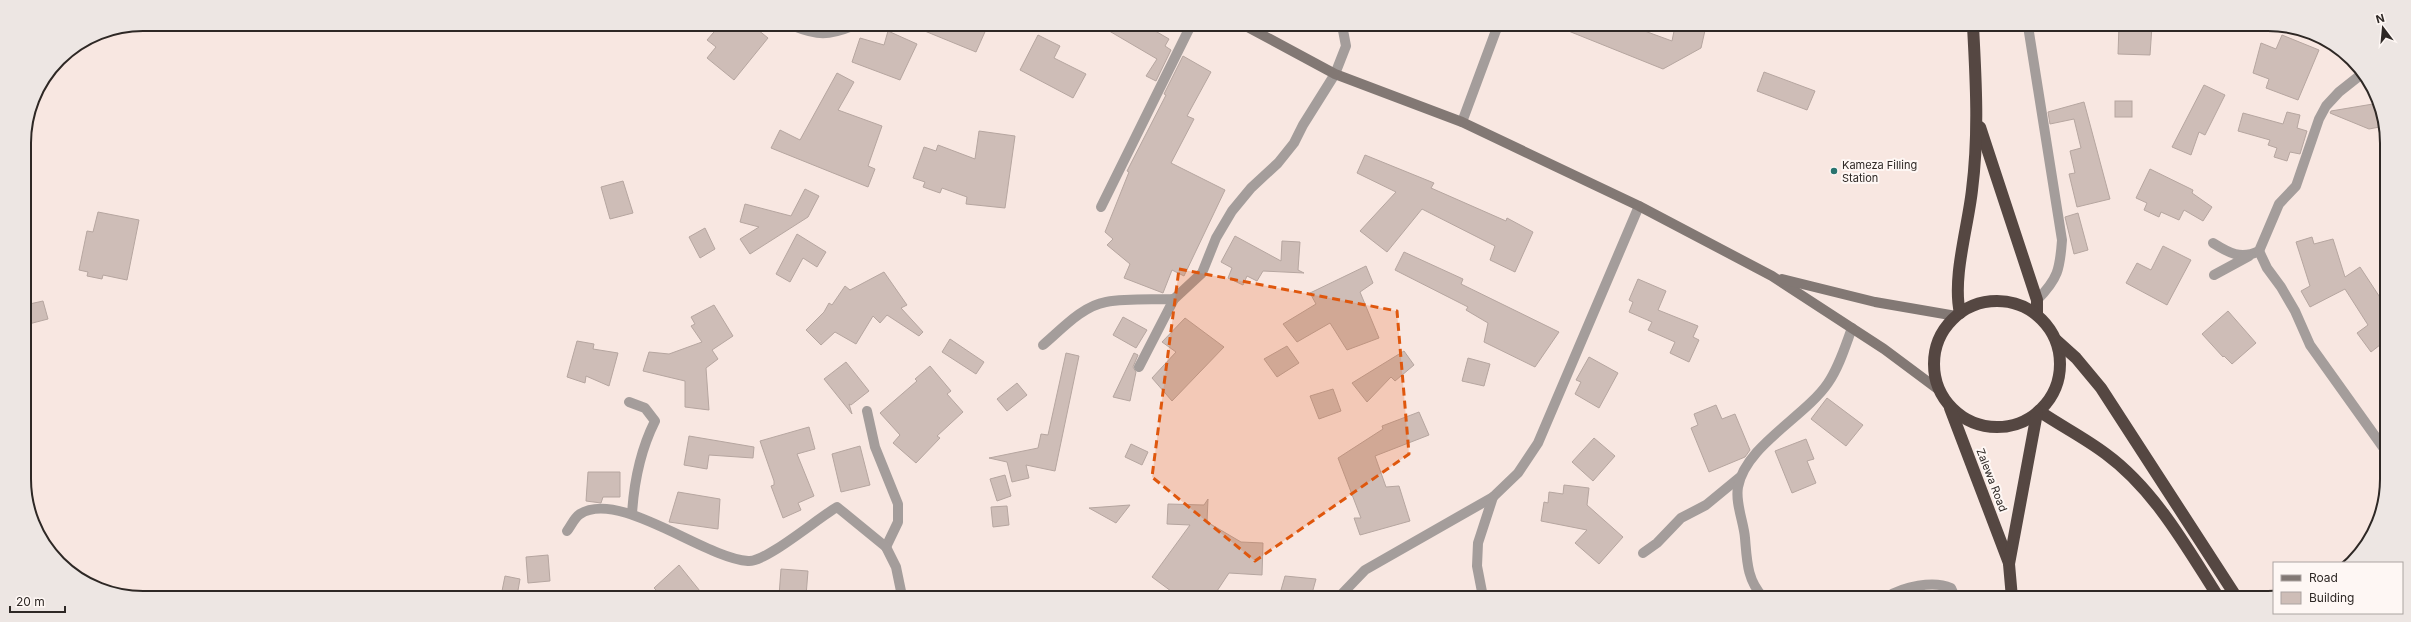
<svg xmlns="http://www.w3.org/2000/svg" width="2411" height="622" font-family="Inter,sans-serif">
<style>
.building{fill:#cebdb7;stroke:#b6a6a0}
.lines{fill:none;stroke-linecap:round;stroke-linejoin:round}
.street{stroke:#a49d9b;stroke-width:10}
.secondary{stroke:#827874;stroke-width:10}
.highway{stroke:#554742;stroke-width:12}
.marked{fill:#df570d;fill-opacity:0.2;stroke:#df570d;stroke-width:3;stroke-dasharray:8 5;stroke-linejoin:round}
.poi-dot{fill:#29736e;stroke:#fef7f4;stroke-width:1.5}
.labels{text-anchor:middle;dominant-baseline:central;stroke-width:4;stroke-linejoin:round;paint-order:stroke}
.poi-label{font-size:11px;fill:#2e2825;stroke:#fef7f4;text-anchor:start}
.street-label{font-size:11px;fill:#2e2825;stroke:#fef7f4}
.rim{fill:none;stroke:#2e2825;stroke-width:2}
</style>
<rect width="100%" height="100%" fill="#f8e7e1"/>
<g class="building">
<polygon points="720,25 728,25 736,31 742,25 752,25 768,38 734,80 707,58 716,47 707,40"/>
<polygon points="910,25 988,25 976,52"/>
<polygon points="1099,25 1145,25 1169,39 1165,46 1171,50 1156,81 1146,76 1157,59"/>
<polygon points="1556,26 1631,26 1672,41 1675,26 1706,26 1701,48 1663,69"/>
<polygon points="2119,26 2152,26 2150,55 2118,54"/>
<polygon points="888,31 917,44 900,80 852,62 860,38 884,45"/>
<polygon points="1038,35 1060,46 1054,58 1086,74 1073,98 1020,70"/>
<polygon points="2282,35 2319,50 2298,100 2266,88 2269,79 2253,73 2261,43 2276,49"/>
<polygon points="1183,56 1211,72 1187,116 1194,119 1171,163 1225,190 1184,276 1172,270 1163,293 1124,278 1130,264 1107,245 1113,239 1105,232 1129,172 1127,171 1166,95 1164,94"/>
<polygon points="1764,72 1815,91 1807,110 1757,91"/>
<polygon points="837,73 854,82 838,110 882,126 868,166 875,169 868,187 771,148 780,130 800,140"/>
<polygon points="2204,85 2225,95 2205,135 2199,132 2191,155 2172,147"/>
<rect x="2115" y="101" width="17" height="16"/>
<polygon points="2084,102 2110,199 2077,207 2069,174 2075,173 2070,151 2081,148 2074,119 2050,124 2048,112"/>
<polygon points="2379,103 2385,126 2369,129 2330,113 2331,111"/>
<polygon points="2287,112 2300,115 2297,128 2307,131 2300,154 2290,152 2287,161 2274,157 2277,148 2268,145 2270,140 2238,131 2243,113 2283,124"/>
<polygon points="979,131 1015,136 1005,208 966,204 967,197 942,188 940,193 923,187 925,182 913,178 924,147 936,151 938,145 975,159"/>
<polygon points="1365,155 1434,183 1431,188 1506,221 1507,218 1533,232 1515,272 1490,260 1495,246 1422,209 1387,252 1360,231 1396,192 1357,173"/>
<polygon points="2150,169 2193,190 2192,193 2212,207 2203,221 2184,210 2179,220 2161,212 2159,217 2144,210 2147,203 2136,198"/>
<polygon points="623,181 633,213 610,219 601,187"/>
<polygon points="805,189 819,196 808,217 750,254 740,239 759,227 740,222 745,204 791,216"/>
<polygon points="98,212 139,220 127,280 103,275 102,279 87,276 88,272 79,270 87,231 93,232"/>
<polygon points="2078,213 2088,250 2074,254 2065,217"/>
<polygon points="705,228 715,249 700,258 689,237"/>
<polygon points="797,234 826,252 817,267 803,258 790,282 776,274"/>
<polygon points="1235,236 1281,261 1282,241 1300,242 1298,270 1304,273 1263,271 1257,281 1247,276 1243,285 1228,278 1232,268 1221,262"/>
<polygon points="2312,237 2314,244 2333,239 2345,277 2360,267 2385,305 2385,341 2371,352 2357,333 2368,325 2345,289 2310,307 2301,291 2310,286 2296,242"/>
<polygon points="2163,246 2191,260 2167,305 2126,283 2137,263 2151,270"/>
<polygon points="1404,252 1463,279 1461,284 1559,332 1535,367 1484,342 1488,323 1466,310 1468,307 1395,270"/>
<polygon points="1366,266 1373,283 1360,292 1379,338 1347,350 1330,323 1297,342 1283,324 1316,304 1310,293"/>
<polygon points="884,272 907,305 901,308 923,332 919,336 887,315 880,323 873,316 856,344 835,332 821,345 806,330 824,312 829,303 832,305 845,286 850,290"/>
<polygon points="1638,279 1666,291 1658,310 1698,326 1693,337 1699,340 1689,362 1670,353 1675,342 1648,330 1652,322 1629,312 1633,302 1629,300"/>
<polygon points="43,301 48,319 25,325 25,305"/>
<polygon points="714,305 733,336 712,350 718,359 706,368 709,410 685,407 685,381 643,371 649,352 669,354 702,342 691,326 695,324 691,317"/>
<polygon points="2228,311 2256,343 2232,364 2224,356 2223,357 2202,334"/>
<polygon points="1123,317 1147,330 1136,348 1113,335"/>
<polygon points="1185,318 1224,347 1172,401 1152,378 1176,352 1162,342"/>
<polygon points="950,339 984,362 976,374 942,352"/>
<polygon points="577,341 594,344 593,349 618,353 609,386 586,376 585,383 567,377"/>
<polygon points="1287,346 1299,363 1277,377 1264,359"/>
<polygon points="1404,351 1414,365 1395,381 1391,377 1367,402 1352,383"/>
<polygon points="1066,353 1079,356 1055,471 1026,465 1029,478 1012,482 1007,462 989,458 1038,448 1041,434 1048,435"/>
<polygon points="1134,353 1138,355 1133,367 1136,372 1130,401 1113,397"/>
<polygon points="1589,357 1618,373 1599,408 1575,394 1581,382 1576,380"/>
<polygon points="1468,358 1490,364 1484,386 1462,381"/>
<polygon points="846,362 869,391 851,405 849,404 852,414 824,379"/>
<polygon points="930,366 951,391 947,394 963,412 937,436 940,438 916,463 893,443 900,435 880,413 917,381 915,379"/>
<polygon points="1017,383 1027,395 1007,411 997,399"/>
<polygon points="1333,389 1341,411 1319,419 1310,396"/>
<polygon points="1827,398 1863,425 1846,446 1811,419"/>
<polygon points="1716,405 1722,419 1735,414 1750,450 1745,457 1709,472 1691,428 1698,425 1694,414"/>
<polygon points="1419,412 1429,435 1375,456 1386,487 1399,486 1410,521 1360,535 1354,518 1361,518 1338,458 1383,429 1382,426"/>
<polygon points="809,427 815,449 797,454 814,496 798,503 801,510 783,518 771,486 774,485 774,481 760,441"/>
<polygon points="689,436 754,447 753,458 709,455 707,469 684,465"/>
<polygon points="1594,438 1615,456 1593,481 1572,462"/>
<polygon points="1806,439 1814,459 1807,461 1816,483 1792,493 1775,451"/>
<polygon points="1131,444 1148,452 1142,465 1125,457"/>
<polygon points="860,446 870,485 841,492 832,454"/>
<polygon points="588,472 620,472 620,497 603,497 601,503 586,501"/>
<polygon points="1005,475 1011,496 997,501 990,479"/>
<polygon points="1564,485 1589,488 1587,505 1623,537 1599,564 1575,543 1587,530 1541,521 1544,502 1548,503 1549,492 1563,494"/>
<polygon points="678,492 720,499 718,529 669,522"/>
<polygon points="1208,499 1207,522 1241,542 1263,543 1262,575 1229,573 1213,597 1179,597 1152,577 1190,525 1167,524 1168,504 1204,505"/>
<polygon points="1130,505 1116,523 1089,508"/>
<polygon points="1007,506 1009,525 993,527 991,507"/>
<polygon points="548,555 550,581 528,583 526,557"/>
<polygon points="679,565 704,596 662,596 654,588"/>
<polygon points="781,569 808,571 806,596 779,596"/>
<polygon points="505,576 520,579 517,596 501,596"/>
<polygon points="1285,576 1316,579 1311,597 1279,597"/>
</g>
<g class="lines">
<g class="street">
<path d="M 791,25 C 819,36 827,36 855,25"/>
<path d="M 2028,26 L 2062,240 C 2060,269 2058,279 2037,300"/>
<polyline points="1462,122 1498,25"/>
<polyline points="1101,207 1191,25"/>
<path d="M 2213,243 C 2229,253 2241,260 2259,251 L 2279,204 L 2296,186 L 2319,119 L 2326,106 L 2339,92 L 2363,73"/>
<polyline points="2259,251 2267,268 2281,287 2295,311 2310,345 2385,450"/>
<polyline points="2214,275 2249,256"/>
<path d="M 1043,345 C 1061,330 1082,306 1106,302 C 1128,298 1152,300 1174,299"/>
<polyline points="1139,367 1174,299 1202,273 1216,238 1232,211 1251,188 1278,163 1294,143 1303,125 1335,74 1346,46 1342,25"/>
<path d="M 629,402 L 645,408 L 655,421 C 640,451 634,481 632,514"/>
<polyline points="867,411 875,447 898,504 898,522 886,547"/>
<path d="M 567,531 C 571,526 574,518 580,514 C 619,489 704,558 748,561 C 765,563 818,518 837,507 L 886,547 L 896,567 L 902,596"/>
<polyline points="1643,553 1657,543 1681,518 1706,505 1740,477"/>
<polyline points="1339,597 1365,570 1493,497 1518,473 1538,443 1639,206"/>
<polyline points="1483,597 1477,566 1478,543 1493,497"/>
<path d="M 1763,597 C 1747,580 1747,561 1745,538 C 1744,523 1735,503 1738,487 C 1745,446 1805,417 1828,383 C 1839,367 1845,347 1852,328"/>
<path d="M 1887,597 C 1903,587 1933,580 1951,588 L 1955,597"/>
</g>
<g class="secondary">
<polyline points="1244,25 1335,74 1462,122 1639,206 1772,276 1884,349 1939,390"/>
<polyline points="1782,279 1875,302 1956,316"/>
</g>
<g class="highway">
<polyline points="1980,127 2037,300 2037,315"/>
<circle cx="1997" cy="364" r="63"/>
<path d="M 1960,313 C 1952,278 1968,227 1972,190 C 1979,135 1976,81 1973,26"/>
<polyline points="2056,340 2076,358 2101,388 2237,598"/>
<polyline points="1950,408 2009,563"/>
<path d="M 2039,411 C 2061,426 2085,438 2106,454 C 2155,490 2187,548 2219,598"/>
<polyline points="2012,598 2009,564 2037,413"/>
</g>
</g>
<path class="marked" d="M 1179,269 L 1397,311 L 1409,454 L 1255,561 L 1152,477 Z"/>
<circle class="poi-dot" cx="1834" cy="171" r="4"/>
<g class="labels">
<g class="poi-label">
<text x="1842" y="165">Kameza Filling<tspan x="1842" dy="13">Station</tspan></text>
</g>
<g class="street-label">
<text transform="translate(1992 480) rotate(69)">Zalewa Road</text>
</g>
</g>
<path d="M0 0H2411V622H0ZM143 31H2268A112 112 0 0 1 2380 143V479A112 112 0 0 1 2268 591H143A112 112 0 0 1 31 479V143A112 112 0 0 1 143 31Z" fill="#ede6e3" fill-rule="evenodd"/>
<path class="rim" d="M143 31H2268A112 112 0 0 1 2380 143V479A112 112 0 0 1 2268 591H143A112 112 0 0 1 31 479V143A112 112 0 0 1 143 31Z"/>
<rect x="2273" y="562" width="130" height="52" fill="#fef7f4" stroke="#aba4a1"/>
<rect x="2281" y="575" width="20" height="6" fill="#827874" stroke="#aba4a1"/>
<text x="2309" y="582" font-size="12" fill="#2e2825">Road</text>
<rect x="2281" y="592" width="20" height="12" fill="#cebdb7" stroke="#aba4a1"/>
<text x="2309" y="602" font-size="12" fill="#2e2825">Building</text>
<g transform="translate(2383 28) rotate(344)" stroke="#fef7f4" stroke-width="3" paint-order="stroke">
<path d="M0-3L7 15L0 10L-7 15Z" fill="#2e2825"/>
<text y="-6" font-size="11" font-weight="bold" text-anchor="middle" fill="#2e2825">N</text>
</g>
<path d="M10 606v6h55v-6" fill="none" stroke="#2e2825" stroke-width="2"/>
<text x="16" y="606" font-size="12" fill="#2e2825" stroke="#fef7f4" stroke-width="3" paint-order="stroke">20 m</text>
</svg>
